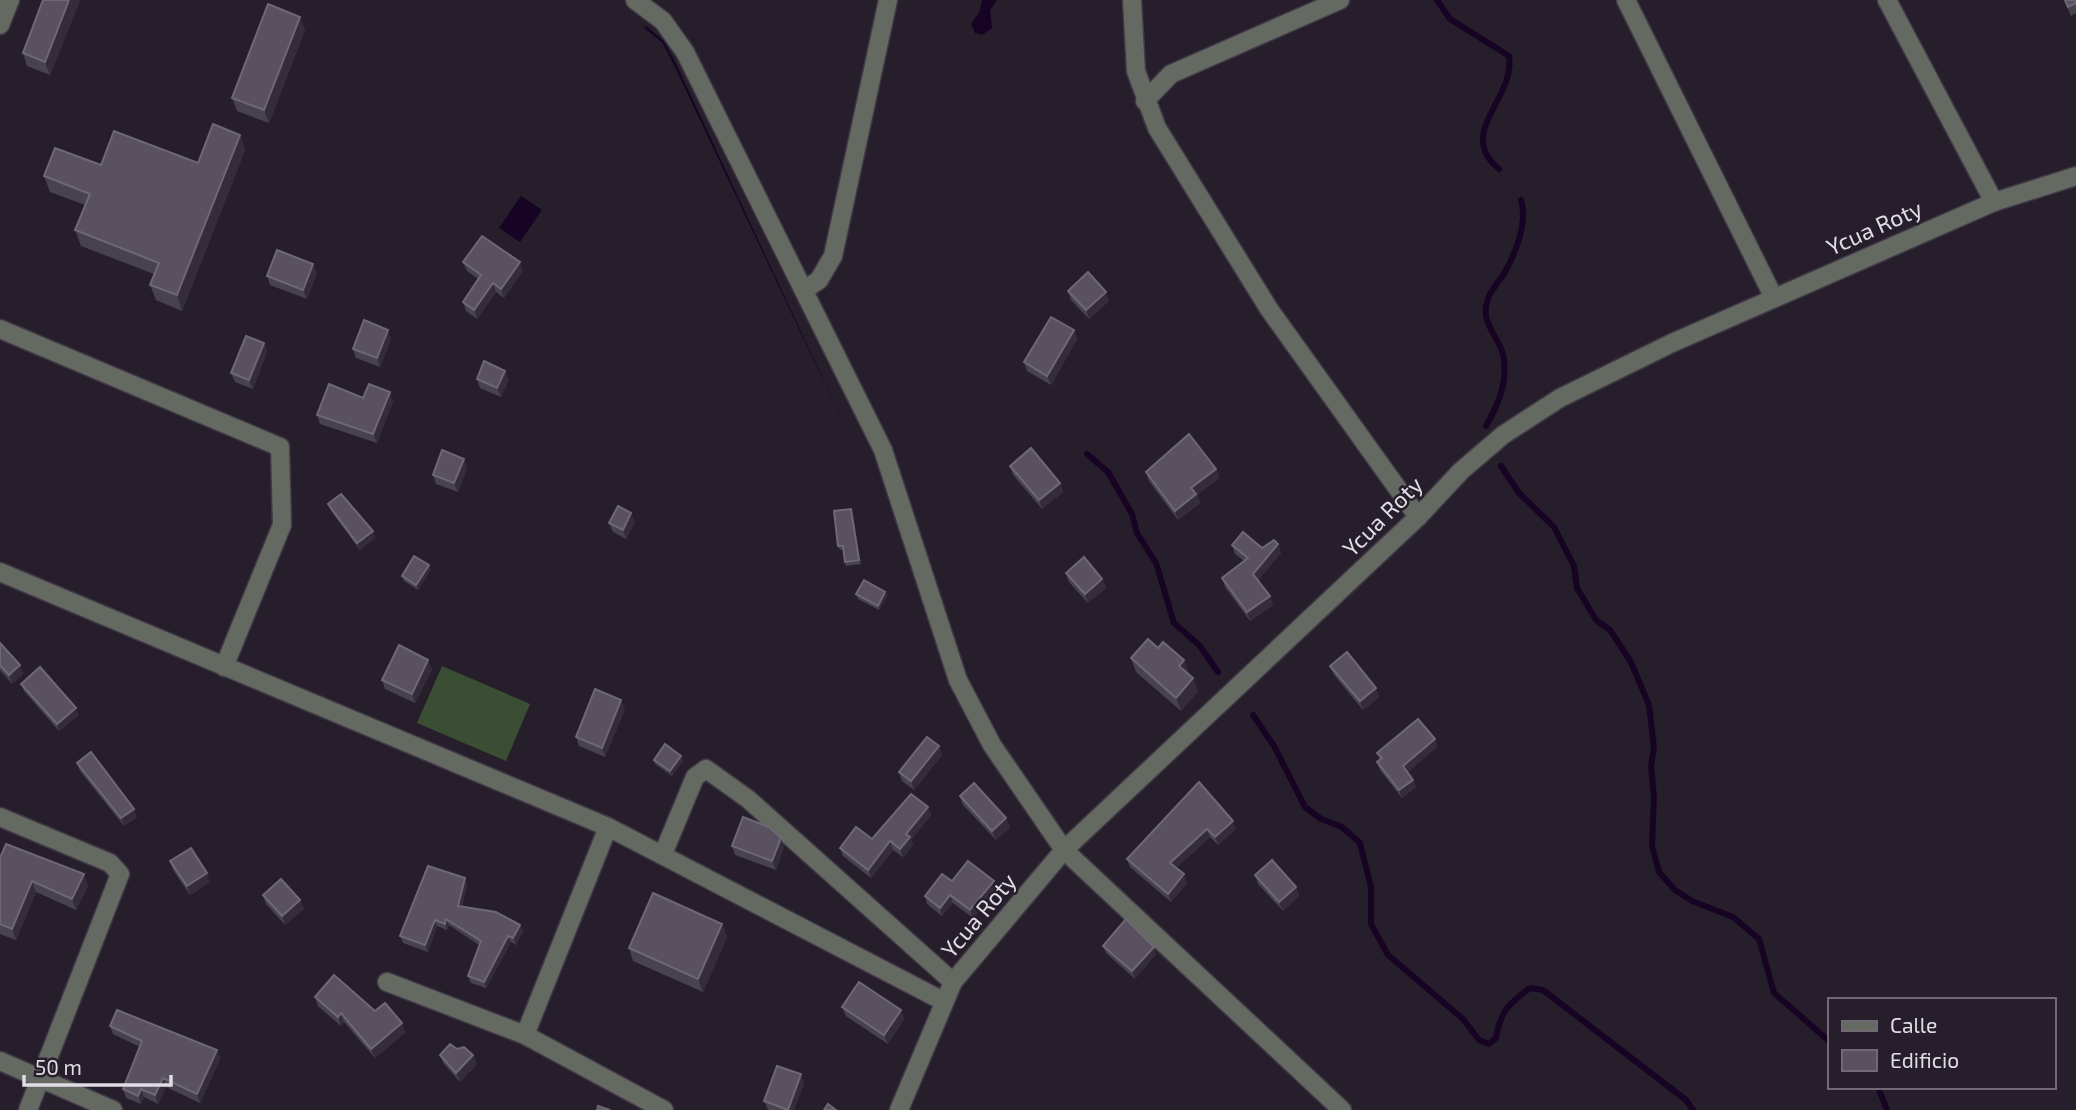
<svg xmlns="http://www.w3.org/2000/svg" width="2076" height="1110" font-family="'Exo 2',sans-serif">
<style>
.green{fill:#3a4e33}
.water{fill:#170323}
.lines{fill:none;stroke-linecap:round;stroke-linejoin:round}
.stream{stroke:#170323;stroke-width:6}
.minor-casing{stroke:#403945;stroke-width:21}
.minor{stroke:#646962;stroke-width:18}
.wall{fill:#48414e}
.shaded-wall{fill:#342c39}
.building{fill:#59515f;stroke:#6e6774;stroke-width:2}
.labels{text-anchor:middle;dominant-baseline:central;stroke-width:5;stroke-linejoin:round;paint-order:stroke}
.street-label{font-size:23px;fill:#e1dce5;stroke:#261e2b}
</style>
<rect width="100%" height="100%" fill="#261e2b"/>
<polygon class="green" points="442,666 530,704 506,761 417,723"/>
<g class="water">
<polygon points="982,0 997,0 990,10 992,28 982,35 975,33 971,24 980,11"/>
<polygon points="646,26 664,41 676,64 853,443 674,65 662,42 644,28"/>
<polygon points="521,196 542,210 520,242 499,228"/>
</g>
<g class="lines">
<g class="stream">
<path d="M 1437,0 L 1450,19 L 1509,56 C 1516,98 1455,133 1499,169"/>
<path d="M 1486,426 C 1498,405 1507,384 1504,359 C 1502,338 1478,324 1488,299 C 1491,289 1500,281 1505,272 C 1516,252 1528,222 1521,200"/>
<polyline points="1087,454 1108,472 1132,514 1137,533 1156,563 1174,623 1200,646 1218,672"/>
<polyline points="1501,466 1519,493 1554,527 1574,566 1577,588 1596,620 1610,630 1631,662 1649,705 1654,748 1651,766 1654,798 1652,846 1659,872 1675,890 1692,901 1733,917 1759,939 1774,993 1829,1041"/>
<path d="M 1253,715 L 1274,746 L 1305,807 L 1321,819 L 1342,827 L 1360,843 L 1371,887 L 1371,924 L 1388,955 L 1463,1019 L 1479,1040 L 1489,1044 L 1496,1038 C 1500,1012 1509,1003 1530,988 L 1543,990 L 1686,1100 L 1693,1110"/>
<polyline points="1878,1087 1887,1110"/>
</g>
<defs>
<g id="minor">
<polyline points="635,0 663,21 685,52 883,450 958,680 992,745 1064,850 1342,1110"/>
<polyline points="1132,0 1136,71 1157,128 1269,309 1418,517"/>
<polyline points="1626,0 1774,298"/>
<polyline points="1887,0 1994,202"/>
<polyline points="0,25 10,0"/>
<polyline points="1145,101 1171,74 1340,0"/>
<polyline points="804,290 819,280 833,256 888,0"/>
<polyline points="0,329 280,447 282,525 224,667"/>
<polyline points="0,572 608,827 943,1001"/>
<polyline points="0,817 110,863 120,874 28,1110"/>
<polyline points="663,854 695,777 706,769 748,799 953,982"/>
<polyline points="387,982 525,1035 664,1110"/>
<polyline points="525,1035 608,827"/>
<polyline points="0,1061 113,1110"/>
<polyline points="899,1110 953,982 1064,850 1418,517 1461,471 1503,435 1560,398 1672,343 1994,202 2076,176"/>
</g>
</defs>
<use href="#minor" class="minor-casing"/>
<use href="#minor" class="minor"/>
</g>
<g class="wall">
<polygon points="43,0 80,0 50,75 27,66 23,53"/>
<polygon points="2064,0 2076,0 2076,13 2071,16"/>
<polygon points="305,30 269,123 237,111 232,98"/>
<polygon points="240,135 245,150 182,311 156,300 150,285 154,274 81,246 75,230 85,205 50,192 44,176 101,165 198,163"/>
<polygon points="463,262 523,271 504,298 496,292 477,319 466,311 463,302 478,279 467,271"/>
<polygon points="317,273 307,299 270,285 267,276"/>
<polygon points="1068,291 1109,301 1089,319 1071,300"/>
<polygon points="1074,330 1077,339 1051,385 1027,371 1024,362"/>
<polygon points="391,339 380,367 356,358 353,349"/>
<polygon points="264,343 267,352 253,389 235,382 231,373"/>
<polygon points="477,379 509,380 501,397 480,388"/>
<polygon points="363,398 393,401 377,443 320,424 317,415"/>
<polygon points="464,459 467,468 458,492 436,484 433,475"/>
<polygon points="1010,466 1060,483 1063,492 1042,509 1013,475"/>
<polygon points="1216,469 1219,478 1197,495 1200,503 1178,520 1149,481 1146,472"/>
<polygon points="328,504 373,531 375,538 360,550 331,511"/>
<polygon points="852,514 861,564 846,566 843,550 840,550 838,546"/>
<polygon points="635,522 626,539 613,532 609,523"/>
<polygon points="1278,544 1281,553 1258,580 1273,605 1250,621 1225,587 1222,578 1244,561 1235,554 1232,545 1262,548"/>
<polygon points="431,569 418,590 404,581 402,576"/>
<polygon points="1066,573 1102,579 1106,588 1088,603 1069,582"/>
<polygon points="885,592 887,596 879,610 858,599 856,594"/>
<polygon points="0,643 20,665 23,674 12,684 0,670"/>
<polygon points="1158,648 1184,660 1188,674 1198,691 1181,711 1136,672 1131,658"/>
<polygon points="1330,666 1379,697 1363,710 1334,675"/>
<polygon points="432,669 415,703 385,689 382,680"/>
<polygon points="21,684 79,715 59,731 24,691"/>
<polygon points="625,709 605,757 579,746 576,737"/>
<polygon points="939,746 942,755 914,790 902,781 899,772"/>
<polygon points="1438,746 1408,772 1413,780 1416,787 1402,798 1380,770 1377,762 1380,760 1377,753"/>
<polygon points="681,756 683,761 672,776 655,764 654,760"/>
<polygon points="77,763 137,817 124,826 80,771"/>
<polygon points="1199,782 1236,829 1218,845 1210,837 1176,868 1184,874 1187,883 1171,902 1130,867 1127,859"/>
<polygon points="960,796 1006,818 1010,827 996,840 963,805"/>
<polygon points="928,807 931,815 911,840 913,845 903,857 893,850 871,878 843,856 840,848 872,839"/>
<polygon points="732,846 784,847 776,870 735,855"/>
<polygon points="0,858 84,874 88,886 76,910 36,892 16,940 0,934"/>
<polygon points="170,861 210,882 190,895 173,870"/>
<polygon points="1255,875 1296,887 1299,896 1283,911 1258,884"/>
<polygon points="465,878 467,885 462,907 520,925 523,931 516,945 511,942 486,988 471,983 468,976 479,945 449,925 447,930 437,926 428,952 403,943 400,936"/>
<polygon points="952,881 997,889 973,918 953,903 942,916 927,904 925,896"/>
<polygon points="263,895 300,900 304,909 285,925 266,904"/>
<polygon points="722,924 727,937 703,992 633,961 629,948"/>
<polygon points="1103,946 1154,947 1156,954 1135,979 1106,953"/>
<polygon points="315,997 375,1011 406,1032 375,1058 344,1022 341,1026 318,1006"/>
<polygon points="842,1007 901,1010 904,1019 888,1044 846,1016"/>
<polygon points="110,1026 217,1050 220,1059 200,1103 166,1087 158,1104 144,1097 141,1104 126,1098 123,1089 140,1047 113,1034"/>
<polygon points="440,1055 477,1064 460,1082 444,1064"/>
<polygon points="804,1083 794,1110 768,1110 764,1101"/>
</g>
<g class="shaded-wall">
<polygon points="69,0 80,0 50,75 45,62"/>
<polygon points="300,17 305,30 269,123 264,110"/>
<polygon points="240,135 245,150 182,311 177,295"/>
<polygon points="520,262 523,271 504,298 501,289"/>
<polygon points="313,264 317,273 307,299 303,290"/>
<polygon points="493,283 496,292 477,319 474,310"/>
<polygon points="1106,292 1109,301 1089,319 1086,310"/>
<polygon points="388,330 391,339 380,367 377,358"/>
<polygon points="1074,330 1077,339 1051,385 1047,376"/>
<polygon points="264,343 267,352 253,389 249,380"/>
<polygon points="505,371 509,380 501,397 497,388"/>
<polygon points="390,392 393,401 377,443 373,434"/>
<polygon points="464,459 467,468 458,492 454,483"/>
<polygon points="1216,469 1219,478 1197,495 1200,503 1178,520 1175,511 1191,488"/>
<polygon points="1060,483 1063,492 1042,509 1039,500"/>
<polygon points="851,509 852,514 861,564 859,560"/>
<polygon points="631,513 635,522 626,539 623,530"/>
<polygon points="373,531 375,538 360,550 357,543"/>
<polygon points="1278,544 1281,553 1256,583 1253,574"/>
<polygon points="429,565 431,569 418,590 416,585"/>
<polygon points="1102,579 1106,588 1088,603 1085,594"/>
<polygon points="885,592 887,596 879,610 878,606"/>
<polygon points="1270,596 1273,605 1250,621 1247,612"/>
<polygon points="428,660 432,669 415,703 412,694"/>
<polygon points="1184,660 1189,673 1184,679 1179,666"/>
<polygon points="20,665 23,674 12,684 9,675"/>
<polygon points="1193,678 1198,691 1181,711 1176,698"/>
<polygon points="1376,688 1379,697 1363,710 1360,701"/>
<polygon points="621,700 625,709 605,757 602,748"/>
<polygon points="76,708 79,715 59,731 57,724"/>
<polygon points="1435,739 1438,746 1406,774 1403,766"/>
<polygon points="939,746 942,755 914,790 911,781"/>
<polygon points="681,756 683,761 672,776 670,771"/>
<polygon points="1413,780 1416,787 1402,798 1399,790"/>
<polygon points="928,807 931,815 911,840 913,845 903,857 900,849 906,834"/>
<polygon points="134,809 137,817 124,826 121,818"/>
<polygon points="1006,818 1010,827 996,840 992,831"/>
<polygon points="1233,821 1236,829 1218,845 1215,837"/>
<polygon points="1207,829 1210,837 1173,871 1170,863"/>
<polygon points="781,838 784,847 776,870 772,861"/>
<polygon points="890,841 893,850 871,878 868,870"/>
<polygon points="207,873 210,882 190,895 187,886"/>
<polygon points="84,874 88,886 76,910 72,899"/>
<polygon points="1184,874 1187,883 1171,902 1168,894"/>
<polygon points="465,878 467,885 460,913 458,906"/>
<polygon points="32,881 36,892 16,940 12,929"/>
<polygon points="994,881 997,889 973,918 970,910"/>
<polygon points="1296,887 1299,896 1283,911 1279,902"/>
<polygon points="950,895 953,903 942,916 940,908"/>
<polygon points="300,900 304,909 285,925 282,916"/>
<polygon points="446,919 449,925 447,930 445,924"/>
<polygon points="435,920 437,926 428,952 425,945"/>
<polygon points="722,924 727,937 703,992 698,979"/>
<polygon points="520,925 523,931 516,945 513,938"/>
<polygon points="508,936 511,942 486,988 484,982"/>
<polygon points="1154,947 1156,954 1135,979 1132,971"/>
<polygon points="901,1010 904,1019 888,1044 884,1035"/>
<polygon points="341,1013 344,1022 341,1026 338,1017"/>
<polygon points="402,1023 406,1032 375,1058 371,1049"/>
<polygon points="217,1050 220,1059 200,1103 197,1094"/>
<polygon points="473,1055 477,1064 460,1082 456,1073"/>
<polygon points="801,1074 804,1083 794,1110 788,1110"/>
<polygon points="163,1078 166,1087 158,1104 155,1095"/>
<polygon points="141,1089 144,1097 141,1104 138,1096"/>
</g>
<g class="building">
<polygon points="43,0 69,0 45,62 23,53"/>
<polygon points="2065,0 2076,0 2076,3 2068,7"/>
<polygon points="268,4 300,17 264,110 232,98"/>
<polygon points="213,124 240,135 177,295 150,285 159,263 75,230 90,194 44,176 55,148 101,165 114,131 198,163"/>
<polygon points="482,236 520,262 501,289 493,283 474,310 463,302 481,275 463,262"/>
<polygon points="277,250 313,264 303,290 267,276"/>
<polygon points="1088,272 1106,292 1086,310 1068,291"/>
<polygon points="1051,317 1074,330 1047,376 1024,362"/>
<polygon points="364,320 388,330 377,358 353,349"/>
<polygon points="246,336 264,343 249,380 231,373"/>
<polygon points="484,361 505,371 497,388 477,379"/>
<polygon points="329,384 363,398 369,384 390,392 373,434 317,415"/>
<polygon points="1189,434 1216,469 1191,488 1196,494 1175,511 1146,472"/>
<polygon points="1031,448 1060,483 1039,500 1010,466"/>
<polygon points="442,450 464,459 454,483 433,475"/>
<polygon points="341,494 373,531 357,543 328,504"/>
<polygon points="618,506 631,513 623,530 609,523"/>
<polygon points="851,509 859,560 845,562 843,546 838,546 834,511"/>
<polygon points="1243,532 1262,548 1274,540 1278,544 1253,574 1270,596 1247,612 1222,578 1248,558 1232,545"/>
<polygon points="414,556 429,565 416,585 402,576"/>
<polygon points="1084,557 1102,579 1085,594 1066,573"/>
<polygon points="864,580 885,592 878,606 856,594"/>
<polygon points="1148,639 1158,648 1163,642 1184,660 1179,666 1193,678 1176,698 1131,658"/>
<polygon points="0,643 20,665 9,675 0,665"/>
<polygon points="399,645 428,660 412,694 382,680"/>
<polygon points="1347,652 1376,688 1360,701 1330,666"/>
<polygon points="40,667 76,708 57,724 21,684"/>
<polygon points="595,689 621,700 602,748 576,737"/>
<polygon points="1418,719 1435,739 1403,766 1413,780 1399,790 1377,762 1382,758 1377,753"/>
<polygon points="927,737 939,746 911,781 899,772"/>
<polygon points="665,744 681,756 670,771 654,760"/>
<polygon points="91,752 134,809 121,818 77,763"/>
<polygon points="1199,782 1233,821 1215,837 1207,829 1170,863 1184,874 1168,894 1127,859"/>
<polygon points="974,783 1006,818 992,831 960,796"/>
<polygon points="911,794 928,807 906,834 910,837 900,849 890,841 868,870 840,848 856,827 872,839"/>
<polygon points="743,817 769,827 781,838 772,861 732,846"/>
<polygon points="6,844 84,874 72,899 32,881 12,929 0,924 0,858"/>
<polygon points="191,848 207,873 187,886 170,861"/>
<polygon points="1272,860 1296,887 1279,902 1255,875"/>
<polygon points="968,861 994,881 970,910 950,895 940,908 925,896 942,874 952,881"/>
<polygon points="428,866 465,878 458,906 496,912 520,925 513,938 508,936 484,982 468,976 481,941 446,919 445,924 435,920 425,945 400,936"/>
<polygon points="281,879 300,900 282,916 263,895"/>
<polygon points="653,893 722,924 698,979 629,948"/>
<polygon points="1126,919 1154,947 1132,971 1103,946"/>
<polygon points="334,975 375,1011 385,1003 402,1023 371,1049 341,1013 338,1017 315,997"/>
<polygon points="859,982 901,1010 884,1035 842,1007"/>
<polygon points="117,1010 217,1050 197,1094 163,1078 155,1095 141,1089 138,1096 123,1089 142,1041 110,1026"/>
<polygon points="450,1044 457,1049 464,1047 473,1055 456,1073 440,1055"/>
<polygon points="777,1066 801,1074 788,1110 764,1101"/>
<polygon points="828,1104 836,1110 824,1110"/>
<polygon points="598,1106 610,1110 597,1110"/>
</g>
<g class="labels">
<g class="street-label">
<text transform="translate(1874 227) rotate(-24)">Ycua Roty</text>
<text transform="translate(1382 516) rotate(-45)">Ycua Roty</text>
<text transform="translate(978 915) rotate(-50)">Ycua Roty</text>
</g>
</g>
<rect x="1828" y="998" width="228" height="91" fill="#261e2b" stroke="#716a75" stroke-width="2"/>
<rect x="1842" y="1021" width="35" height="10" fill="#646962" stroke="#716a75" stroke-width="2"/>
<text x="1890" y="1033" font-size="21" fill="#e1dce5">Calle</text>
<rect x="1842" y="1050" width="35" height="21" fill="#59515f" stroke="#716a75" stroke-width="2"/>
<text x="1890" y="1068" font-size="21" fill="#e1dce5">Edificio</text>
<path d="M24 1075v10h147v-10" fill="none" stroke="#e1dce5" stroke-width="3.5"/>
<text x="35" y="1075" font-size="21" fill="#e1dce5" stroke="#261e2b" stroke-width="5" paint-order="stroke">50 m</text>
</svg>
